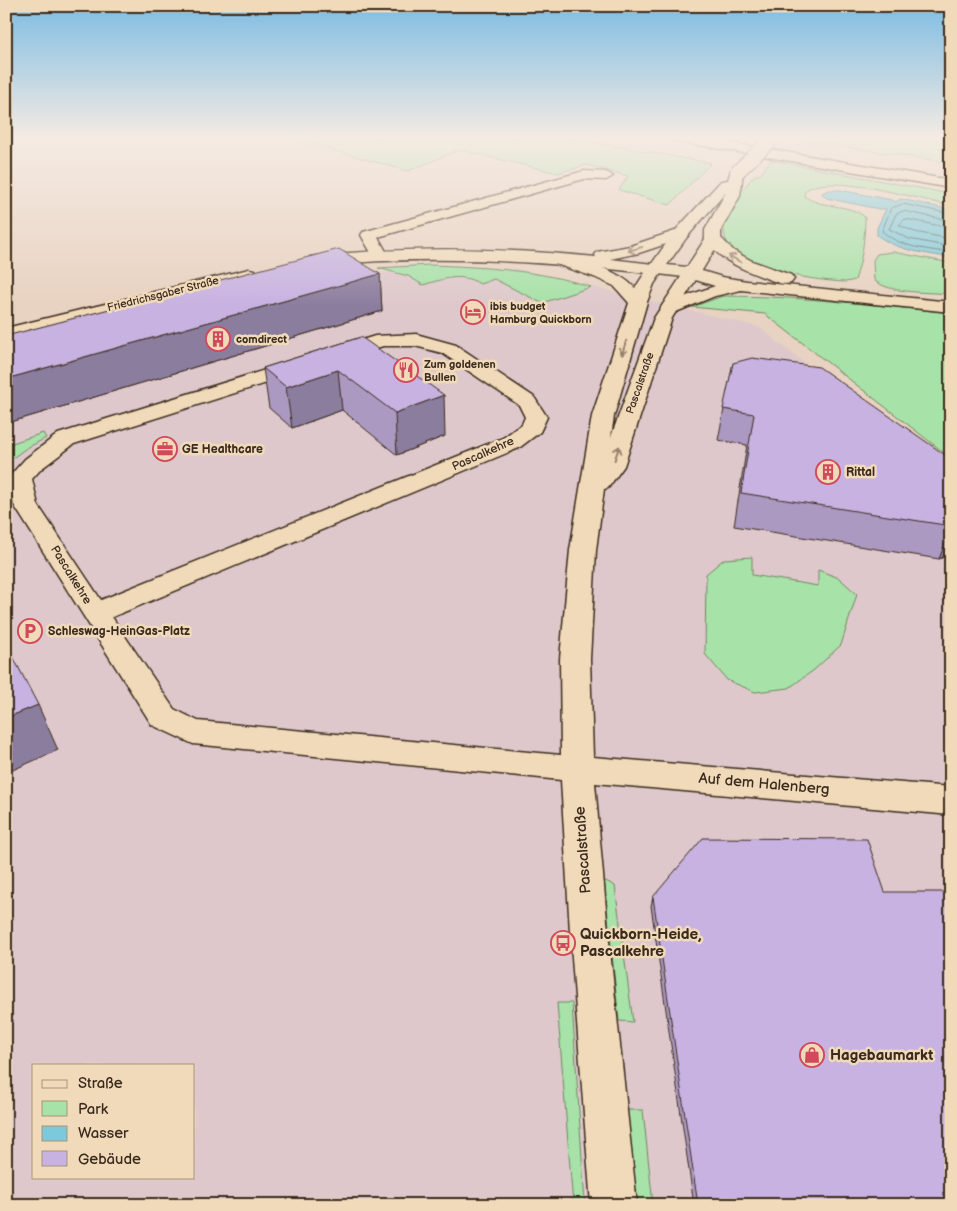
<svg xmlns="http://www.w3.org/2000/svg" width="957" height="1211" font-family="'Balsamiq Sans',sans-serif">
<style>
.built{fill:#dec8cb;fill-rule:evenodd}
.green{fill:#a7e2a8;stroke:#718663}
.water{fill:#7cc9db;stroke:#62898f}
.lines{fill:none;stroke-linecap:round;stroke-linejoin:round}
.shore{stroke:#556a6a;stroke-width:1}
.street-casing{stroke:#3b2a1e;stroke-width:3}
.secondary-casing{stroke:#3b2a1e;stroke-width:3}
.primary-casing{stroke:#3b2a1e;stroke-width:3}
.highway-casing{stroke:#3b2a1e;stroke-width:3}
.street{fill:#f0dab9;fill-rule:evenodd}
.secondary{fill:#f0dab9;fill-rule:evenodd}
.primary{fill:#f0dab9;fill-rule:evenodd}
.highway{fill:#f0dab9;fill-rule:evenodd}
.primary-bridge-casing{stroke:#3b2a1e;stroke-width:16;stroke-linecap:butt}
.primary-bridge{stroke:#f0dab9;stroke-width:14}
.wall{fill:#ab99c2;stroke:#3b2a1e}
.shaded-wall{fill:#8b7d9e;stroke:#3b2a1e}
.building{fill:#c7b2e1;stroke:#3b2a1e}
.oneway{stroke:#96826c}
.labels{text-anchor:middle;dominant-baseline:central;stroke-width:5;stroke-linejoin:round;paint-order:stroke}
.far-street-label{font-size:11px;fill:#3b2a1e;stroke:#f0dab9}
.far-poi-label{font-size:11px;font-weight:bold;fill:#3b2a1e;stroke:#f0dab9;text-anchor:start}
.poi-label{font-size:12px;font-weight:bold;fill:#3b2a1e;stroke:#f0dab9;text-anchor:start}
.street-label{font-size:12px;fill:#3b2a1e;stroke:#f0dab9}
.near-street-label{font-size:15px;fill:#3b2a1e;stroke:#f0dab9}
.near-poi-label{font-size:15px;font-weight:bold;fill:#3b2a1e;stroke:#f0dab9;text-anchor:start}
</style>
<rect width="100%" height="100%" fill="#e8d2c1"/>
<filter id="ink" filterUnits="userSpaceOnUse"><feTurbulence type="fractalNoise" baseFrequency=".02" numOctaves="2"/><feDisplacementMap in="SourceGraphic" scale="10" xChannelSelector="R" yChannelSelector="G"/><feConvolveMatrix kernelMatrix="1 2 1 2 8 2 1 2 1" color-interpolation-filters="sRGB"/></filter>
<g filter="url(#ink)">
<path class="built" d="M 517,269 L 759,327 L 951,480 L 951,1205 L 6,1205 L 6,362 L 264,289 L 390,272 ZM 34,1065 L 194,1065 L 194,1177 L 34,1177 Z"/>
<g class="green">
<polygon points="286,137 564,137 711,163 670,205 619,190 628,176 587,165 558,173 459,150 408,171"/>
<polygon points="796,137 951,137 951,163 793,139"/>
<path d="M 771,160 L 951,194 L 951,206 C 923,200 825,171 805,191 L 804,196 C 821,209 849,203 865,217 C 865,238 862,260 855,280 L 846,282 C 816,281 727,269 724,232 C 722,217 745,185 755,175 L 760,175 Z"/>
<path d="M 893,252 L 951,263 L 951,294 C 930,292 889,294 874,280 L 873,260 L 877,254 Z"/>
<path d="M 430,265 C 485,267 539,270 591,287 L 542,303 L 494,279 L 480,284 C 461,272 443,279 423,285 L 408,276 L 378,268 Z"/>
<path d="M 723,296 C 799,296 875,305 951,313 L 951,354 L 949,355 L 951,356 L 951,458 L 765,314 L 692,307 Z"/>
<polygon points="43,433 46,438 25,449 6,463 6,445"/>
<polygon points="752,557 752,575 818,586 818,570 839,578 857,594 841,645 814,670 789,688 755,692 727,680 705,654 706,574 724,559"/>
<polygon points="604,880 615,886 633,1022 619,1021"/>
<polygon points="557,1003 572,1003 585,1205 573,1205"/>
<polygon points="625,1110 643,1110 653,1205 636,1205"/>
</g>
<path class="water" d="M 829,190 L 840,190 L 892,200 L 895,202 L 901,199 L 951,210 L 951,258 C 926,253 897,251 877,235 L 877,228 L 886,209 L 879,209 L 826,198 L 822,193 Z"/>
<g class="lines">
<g class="shore">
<path d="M 951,214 L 903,204 L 891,208 L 882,231 C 900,248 928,249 951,253"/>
<polyline points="951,221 903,211 896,214 889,229 909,239 951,247"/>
<polyline points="951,228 905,219 899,225 915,232 951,239"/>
</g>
<defs>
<g id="street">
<polygon points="584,171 606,172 613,176 606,180 584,179 378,237 388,255 386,258 374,258 361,235 363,232"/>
<path d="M 556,254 C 582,261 616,268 635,288 L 650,265 L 662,265 L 664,269 L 654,284 L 647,302 L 614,416 L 611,437 L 654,318 L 686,269 L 698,269 L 700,273 L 672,318 L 624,466 L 608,488 L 604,489 L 596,550 L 590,659 L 593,757 L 951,787 L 951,815 L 595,783 L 608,932 L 637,1205 L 591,1205 L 570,932 L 561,780 L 193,744 L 152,725 L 14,505 L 8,478 L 25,459 L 58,434 L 375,336 L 416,334 L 456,345 L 534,397 L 547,417 L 540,432 L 519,448 L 112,617 L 174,709 L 198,721 L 561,755 L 560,659 L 570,550 L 592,416 L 629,303 L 614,286 L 594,277 L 550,262 L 548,259 L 550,256 ZM 383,346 L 415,346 L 442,353 L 519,405 L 525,417 L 522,424 L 503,438 L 101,600 L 38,505 L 32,479 L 41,469 L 74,444 Z"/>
</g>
<g id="secondary">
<path d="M 681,229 L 687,231 L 689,234 L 687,237 L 639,253 L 610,259 L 662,265 L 664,269 L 662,273 L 656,274 C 542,261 430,254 316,266 L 310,265 L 308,261 L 310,257 L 316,256 C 410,246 503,248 596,257 L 595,255 L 597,252 L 630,246 Z"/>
<polygon points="249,269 255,270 257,274 255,278 6,340 6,328"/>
</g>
<path id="primary" d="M 736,169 L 743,173 L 740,196 L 721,230 L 721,239 L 698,277 L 692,278 L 650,273 L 648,269 L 675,231 L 721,181 L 728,180 L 731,170 ZM 726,192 L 705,230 L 705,239 L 687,267 L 667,265 L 687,237 Z"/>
<g id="highway">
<polygon points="668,137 696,137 951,180 951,188 674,141"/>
<path d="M 713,234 L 719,236 L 734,251 L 752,261 L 791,275 L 794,279 L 791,283 L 785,284 L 779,283 C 752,273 722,264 705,239 L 707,236 Z"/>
<polygon points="692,268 722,277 747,281 951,302 951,312 741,290 715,296 676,312 670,313 664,312 661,308 664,304 715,286 686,277 684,273 686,269"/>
</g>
</defs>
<use href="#street" class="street-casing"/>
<use href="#secondary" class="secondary-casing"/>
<use href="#primary" class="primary-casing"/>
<use href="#highway" class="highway-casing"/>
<use href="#street" class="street"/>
<use href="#secondary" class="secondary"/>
<use href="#primary" class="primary"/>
<use href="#highway" class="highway"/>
<defs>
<polyline id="primary-bridge" points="737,172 774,137"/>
</defs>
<use href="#primary-bridge" class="primary-bridge-casing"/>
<use href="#primary-bridge" class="primary-bridge"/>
</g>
<g class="wall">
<polygon points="380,274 382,311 11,422 6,416 6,336"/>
<polygon points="361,337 445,436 397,455 342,410 292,428 269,408 263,368"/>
<polygon points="733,363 951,459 951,554 939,559 734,526 747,445 718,440"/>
<polygon points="653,897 951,1205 694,1205 651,906"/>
</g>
<g class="shaded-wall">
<polygon points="380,274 382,311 11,422 6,410 6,379"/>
<polygon points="338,370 342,410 292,428 286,387"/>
<polygon points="444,395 445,436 397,455 395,413"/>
<polygon points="951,528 951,554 939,559"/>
<polygon points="38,705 58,750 6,773 6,718"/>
</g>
<g class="building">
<polygon points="339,249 380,274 6,379 6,336"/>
<polygon points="361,337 444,395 395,413 338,370 286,387 263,368"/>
<polygon points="752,358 819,367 951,459 951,526 741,493 754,414 723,409 733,363"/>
<polygon points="6,647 8,647 38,705 6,718"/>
<polygon points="703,838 867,839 885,892 951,892 951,1205 698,1205 653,897"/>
</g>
<defs><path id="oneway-shaft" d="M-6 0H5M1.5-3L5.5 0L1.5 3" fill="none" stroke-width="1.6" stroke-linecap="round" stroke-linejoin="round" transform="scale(1.25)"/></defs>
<g class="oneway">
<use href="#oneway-shaft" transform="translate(635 249) rotate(165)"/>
<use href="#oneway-shaft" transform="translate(735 259) rotate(-150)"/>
<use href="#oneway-shaft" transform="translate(624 348) rotate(107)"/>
<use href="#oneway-shaft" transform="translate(617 453) rotate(-71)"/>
</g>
</g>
<linearGradient id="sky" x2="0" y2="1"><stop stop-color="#7dbce3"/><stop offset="0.45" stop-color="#f5ebe3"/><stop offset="1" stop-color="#f5ebe3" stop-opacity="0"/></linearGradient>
<rect width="957" height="306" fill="url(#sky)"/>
<defs>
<symbol id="hotel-ring" viewBox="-11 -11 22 22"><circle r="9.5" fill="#f0dab9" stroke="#d1495b" stroke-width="1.5"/><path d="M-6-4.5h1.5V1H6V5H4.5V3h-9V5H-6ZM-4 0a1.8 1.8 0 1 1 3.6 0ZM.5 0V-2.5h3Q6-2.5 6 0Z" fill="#d1495b"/></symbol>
<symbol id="building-ring" viewBox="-11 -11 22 22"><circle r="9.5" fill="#f0dab9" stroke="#d1495b" stroke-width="1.5"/><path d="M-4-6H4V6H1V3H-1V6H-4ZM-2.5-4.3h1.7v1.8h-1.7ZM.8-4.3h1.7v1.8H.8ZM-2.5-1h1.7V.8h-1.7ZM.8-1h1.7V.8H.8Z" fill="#d1495b"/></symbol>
<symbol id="restaurant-ring" viewBox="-11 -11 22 22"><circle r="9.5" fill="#f0dab9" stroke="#d1495b" stroke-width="1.5"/><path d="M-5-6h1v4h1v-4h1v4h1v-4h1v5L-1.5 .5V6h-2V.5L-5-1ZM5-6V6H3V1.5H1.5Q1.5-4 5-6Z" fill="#d1495b"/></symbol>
<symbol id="office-ring" viewBox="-11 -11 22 22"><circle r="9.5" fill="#f0dab9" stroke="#d1495b" stroke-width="1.5"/><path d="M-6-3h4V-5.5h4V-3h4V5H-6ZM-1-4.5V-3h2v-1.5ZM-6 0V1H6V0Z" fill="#d1495b"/></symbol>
<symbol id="parking-ring" viewBox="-11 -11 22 22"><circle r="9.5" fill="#f0dab9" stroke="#d1495b" stroke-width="1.5"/><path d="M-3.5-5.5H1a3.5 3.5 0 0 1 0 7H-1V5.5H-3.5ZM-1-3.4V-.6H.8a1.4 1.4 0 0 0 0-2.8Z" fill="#d1495b"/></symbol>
<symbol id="bus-ring" viewBox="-11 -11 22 22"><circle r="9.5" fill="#f0dab9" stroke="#d1495b" stroke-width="1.5"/><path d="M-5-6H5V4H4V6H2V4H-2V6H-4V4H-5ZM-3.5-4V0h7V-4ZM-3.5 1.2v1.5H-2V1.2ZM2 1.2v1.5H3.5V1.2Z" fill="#d1495b"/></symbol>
<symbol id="shop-ring" viewBox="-11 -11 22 22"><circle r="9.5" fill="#f0dab9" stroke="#d1495b" stroke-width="1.5"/><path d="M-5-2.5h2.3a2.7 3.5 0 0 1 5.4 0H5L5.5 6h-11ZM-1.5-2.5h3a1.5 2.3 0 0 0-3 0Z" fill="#d1495b"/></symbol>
</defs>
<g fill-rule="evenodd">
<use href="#hotel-ring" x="459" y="298" width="28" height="28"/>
<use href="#building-ring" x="204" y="325" width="28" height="28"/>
<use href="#restaurant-ring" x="392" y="356" width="28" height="28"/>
<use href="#office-ring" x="151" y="435" width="28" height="28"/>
<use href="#building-ring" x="814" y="458" width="28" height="28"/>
<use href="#parking-ring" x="16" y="617" width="28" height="28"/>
<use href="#bus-ring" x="549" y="929" width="28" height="28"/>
<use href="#shop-ring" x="798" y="1041" width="28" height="28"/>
</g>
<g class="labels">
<g class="far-street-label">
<text transform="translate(163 294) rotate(-14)">Friedrichsgaber Straße</text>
<text transform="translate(640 383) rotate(-71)">Pascalstraße</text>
</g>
<g class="far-poi-label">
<text x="490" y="306">ibis budget<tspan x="490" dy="13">Hamburg Quickborn</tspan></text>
<text x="236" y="339">comdirect</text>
<text x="424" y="364">Zum goldenen<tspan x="424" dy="13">Bullen</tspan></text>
</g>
<g class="poi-label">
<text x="182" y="449">GE Healthcare</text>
<text x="846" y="472">Rittal</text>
<text x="48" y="631">Schleswag-HeinGas-Platz</text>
</g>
<g class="street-label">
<text transform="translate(483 454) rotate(-24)">Pascalkehre</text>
<text transform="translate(71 575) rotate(58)">Pascalkehre</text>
</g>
<g class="near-street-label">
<text transform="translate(764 784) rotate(5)">Auf dem Halenberg</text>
<text transform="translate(583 850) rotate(-94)">Pascalstraße</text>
</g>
<g class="near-poi-label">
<text x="580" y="934">Quickborn-Heide,<tspan x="580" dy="17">Pascalkehre</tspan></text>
<text x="830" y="1055">Hagebaumarkt</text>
</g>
</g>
<rect width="957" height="1211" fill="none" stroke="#f0dab9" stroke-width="25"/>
<rect x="12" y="12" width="932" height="1186" fill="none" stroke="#3b2a1e" stroke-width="2" filter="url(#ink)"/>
<rect x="32" y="1064" width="162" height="115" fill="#f0dab9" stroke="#a8947b"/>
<rect x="42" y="1080" width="25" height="8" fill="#f0dab9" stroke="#a8947b"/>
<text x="78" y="1088" font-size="15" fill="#3b2a1e">Straße</text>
<rect x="42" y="1101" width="25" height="15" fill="#a7e2a8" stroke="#a8947b"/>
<text x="78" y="1114" font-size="15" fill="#3b2a1e">Park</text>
<rect x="42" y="1126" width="25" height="15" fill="#7cc9db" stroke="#a8947b"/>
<text x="78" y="1138" font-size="15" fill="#3b2a1e">Wasser</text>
<rect x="42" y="1151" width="25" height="15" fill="#c7b2e1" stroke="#a8947b"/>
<text x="78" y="1164" font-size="15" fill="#3b2a1e">Gebäude</text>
</svg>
